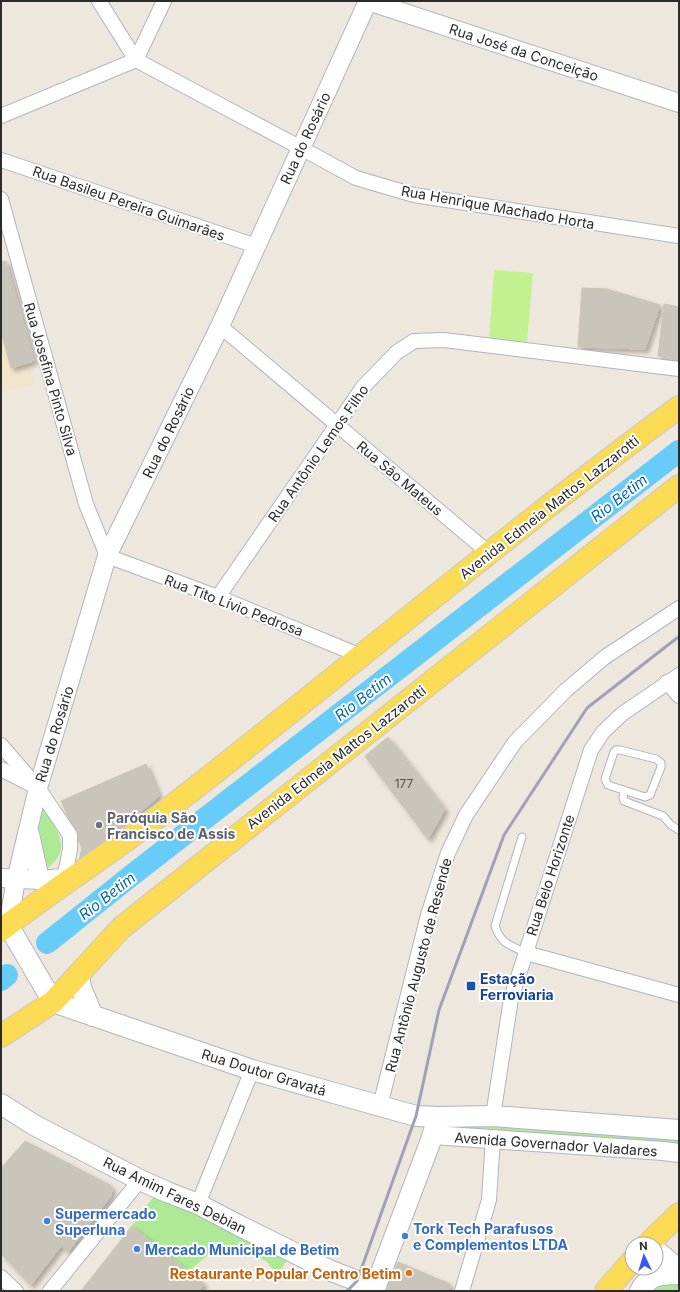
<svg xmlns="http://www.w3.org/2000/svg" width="680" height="1292" font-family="Inter,sans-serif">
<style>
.education{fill:#f1e6cb}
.green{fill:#aee995}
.pitch{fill:#c4f190}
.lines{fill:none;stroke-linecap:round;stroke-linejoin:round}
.river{stroke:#68ccf8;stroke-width:22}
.building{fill:#c9c5bb;stroke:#cac4b6;filter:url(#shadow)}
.service-casing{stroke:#b1b3c0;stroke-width:9}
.minor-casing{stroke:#b1b3c0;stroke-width:16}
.tertiary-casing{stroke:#b1b3c0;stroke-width:20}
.secondary-casing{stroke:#b1b3c0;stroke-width:22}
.primary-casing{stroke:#c8c8c8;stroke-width:24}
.service{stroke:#fff;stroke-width:7}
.minor{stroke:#fff;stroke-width:14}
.tertiary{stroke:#fff;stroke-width:18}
.secondary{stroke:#fff;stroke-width:20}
.primary{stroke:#fcdb54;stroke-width:22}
.rail{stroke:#9fa1b7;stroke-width:3}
.worship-dot{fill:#6b7280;stroke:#fff;stroke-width:1.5}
.transit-dot{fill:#1a4fb4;stroke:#fff;stroke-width:1.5}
.shop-dot{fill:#3f7fe0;stroke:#fff;stroke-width:1.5}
.food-dot{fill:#e8710a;stroke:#fff;stroke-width:1.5}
.labels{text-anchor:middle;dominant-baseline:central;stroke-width:4;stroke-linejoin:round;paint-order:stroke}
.number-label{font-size:12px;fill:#52524f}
.street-label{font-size:14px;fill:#2b2b2b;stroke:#fff}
.worship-label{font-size:14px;font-weight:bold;fill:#5b616d;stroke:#fff;text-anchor:start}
.transit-label{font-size:14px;font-weight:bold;fill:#164399;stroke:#fff;text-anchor:start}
.shop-label{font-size:14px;font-weight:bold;fill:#366cbe;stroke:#fff;text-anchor:start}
.food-label{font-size:14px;font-weight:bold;fill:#c56008;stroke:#fff;text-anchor:end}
.water-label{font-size:15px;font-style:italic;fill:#0369a8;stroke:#fff}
</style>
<defs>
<filter id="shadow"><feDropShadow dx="3.5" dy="3.5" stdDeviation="2" flood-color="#0004"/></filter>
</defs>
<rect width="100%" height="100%" fill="#eee7dd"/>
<polygon class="education" points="1,266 35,384 1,392"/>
<g class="green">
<path d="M 38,801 C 46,813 63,834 61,848 C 60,857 54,863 48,868 C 33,852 36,822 38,801 Z"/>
<polygon points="457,1121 679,1136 679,1150 455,1133"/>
<polygon points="156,1193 292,1253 277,1275 267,1262 251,1253 227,1248 208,1255 189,1271 132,1226"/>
<polygon points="657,1280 674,1281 679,1286 679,1291 650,1291"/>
</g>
<polygon class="pitch" points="494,270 533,273 527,342 489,339"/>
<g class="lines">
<g class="river">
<polyline points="47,943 132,875 679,451"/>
<polyline points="1,980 7,975"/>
</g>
</g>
<g class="building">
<polygon points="6,261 34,361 11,368 1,331 1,262"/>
<polygon points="582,288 607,289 660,305 645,349 578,347"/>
<polygon points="664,304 679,307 679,361 658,356"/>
<polygon points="388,737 445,809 428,839 365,756"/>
<polygon points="146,764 159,796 83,861 79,860 82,848 61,801"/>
<polygon points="25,1141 110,1185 112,1189 111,1196 68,1252 61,1246 31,1285 1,1254 1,1168"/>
<polygon points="132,1226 204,1284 199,1291 81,1291"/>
<polygon points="398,1262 450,1284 448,1291 389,1291 386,1290"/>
</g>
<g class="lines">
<defs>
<g id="service">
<polygon points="616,750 620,750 656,759 661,763 661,767 650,795 645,797 608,785 605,779 614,752"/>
<polyline points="624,790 623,798 624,801 663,816 671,825 679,830"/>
<path d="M 522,837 L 495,926 C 501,944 510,945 526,953"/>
</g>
<g id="minor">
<polyline points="99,1 136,60 301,148 356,178 414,195 679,236"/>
<polyline points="1,116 136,60 164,1"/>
<polyline points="1,160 256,246"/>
<polyline points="1,199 86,504 107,556 218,597 361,656"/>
<polyline points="220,326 489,553"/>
<polyline points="218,597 363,387 397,352 414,341 444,340 679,369"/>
<polyline points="667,682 679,696"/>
<polyline points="1,745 38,788 70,835 70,849 67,865 63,879"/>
<polyline points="1,769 32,785"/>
<polyline points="526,953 679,995"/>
<polyline points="380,1106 428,915 448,853 466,815 515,742 565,691 605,657 679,608"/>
<polyline points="493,1116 511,999 591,750 603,732 622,714 679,675"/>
<polyline points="198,1204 252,1070"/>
<polyline points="1,1277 16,1291"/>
<polyline points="50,1291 140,1180"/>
<polyline points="462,1291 489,1200 493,1139"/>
</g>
<g id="tertiary">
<polyline points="368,1 679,103"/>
<polyline points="30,834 40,880"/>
<polyline points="1,878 40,880 73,877"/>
<polyline points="8,925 16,880 38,788 107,556 220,326 368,1"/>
<polyline points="433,1135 663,1151 679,1153"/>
</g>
<g id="secondary">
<polyline points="8,925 53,1002 252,1070 416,1116 438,1117 493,1116 679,1130"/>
<polyline points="79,974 81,988 93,1016"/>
<polyline points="1,1104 34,1125 140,1180 167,1192 198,1204 238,1225 329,1270 357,1281 373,1291"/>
<polyline points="656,1250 679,1270"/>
<polyline points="374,1291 431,1140 438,1117"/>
<path d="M 640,1291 C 650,1273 661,1275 679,1274"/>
</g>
<g id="primary">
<path d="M 1,930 C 56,888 114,851 168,809 C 340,676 505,535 679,407"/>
<polyline points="1,1036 53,1002 121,928 679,486"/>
<polyline points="648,1244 679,1214"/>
<polyline points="606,1291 632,1261"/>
</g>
</defs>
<use href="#service" class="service-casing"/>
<use href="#minor" class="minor-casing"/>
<use href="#tertiary" class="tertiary-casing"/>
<use href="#secondary" class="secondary-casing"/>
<use href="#primary" class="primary-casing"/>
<use href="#service" class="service"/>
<use href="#minor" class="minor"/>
<use href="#tertiary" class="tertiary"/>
<use href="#secondary" class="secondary"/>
<use href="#primary" class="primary"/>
<polyline class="rail" points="347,1291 357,1281 416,1116 439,1010 504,835 587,708 677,638 679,637"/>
</g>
<circle class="worship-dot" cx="99" cy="825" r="4"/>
<rect class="transit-dot" x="466" y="981" width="10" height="10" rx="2"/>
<g class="shop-dot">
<circle cx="47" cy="1221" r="4"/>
<circle cx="405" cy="1236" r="4"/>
<circle cx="137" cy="1249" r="4"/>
</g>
<circle class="food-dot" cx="409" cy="1273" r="4"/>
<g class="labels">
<g class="number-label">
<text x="404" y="783">177</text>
</g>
<g class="street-label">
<text transform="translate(524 52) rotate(18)">Rua José da Conceição</text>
<text transform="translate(305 138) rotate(-65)">Rua do Rosário</text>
<text transform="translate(129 203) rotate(19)">Rua Basileu Pereira Guimarães</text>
<text transform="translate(498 207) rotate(10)">Rua Henrique Machado Horta</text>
<text transform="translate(51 379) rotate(74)">Rua Josefina Pinto Silva</text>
<text transform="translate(168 432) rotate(-64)">Rua do Rosário</text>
<text transform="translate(318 453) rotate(-55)">Rua Antônio Lemos Filho</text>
<text transform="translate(400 478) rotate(40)">Rua São Mateus</text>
<text transform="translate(549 507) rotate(-38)">Avenida Edmeia Mattos Lazzarotti</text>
<text transform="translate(234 605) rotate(21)">Rua Tito Lívio Pedrosa</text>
<text transform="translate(54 734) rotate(-73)">Rua do Rosário</text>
<text transform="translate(336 757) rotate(-38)">Avenida Edmeia Mattos Lazzarotti</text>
<text transform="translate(550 875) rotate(-72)">Rua Belo Horizonte</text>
<text transform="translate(418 965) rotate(-75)">Rua Antônio Augusto de Resende</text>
<text transform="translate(264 1072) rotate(17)">Rua Doutor Gravatá</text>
<text transform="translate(556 1144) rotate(4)">Avenida Governador Valadares</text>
<text transform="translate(175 1195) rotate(26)">Rua Amim Fares Debian</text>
</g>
<g class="worship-label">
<text x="107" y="817">Paróquia São<tspan x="107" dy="16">Francisco de Assis</tspan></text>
</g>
<g class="transit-label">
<text x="480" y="978">Estação<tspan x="480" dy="16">Ferroviaria</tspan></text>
</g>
<g class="shop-label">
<text x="55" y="1213">Supermercado<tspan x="55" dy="16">Superluna</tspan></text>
<text x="413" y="1228">Tork Tech Parafusos<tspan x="413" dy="16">e Complementos LTDA</tspan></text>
<text x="145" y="1249">Mercado Municipal de Betim</text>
</g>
<g class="food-label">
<text x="401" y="1273">Restaurante Popular Centro Betim</text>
</g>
<g class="water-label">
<text transform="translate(619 498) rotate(-38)">Rio Betim</text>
<text transform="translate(363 697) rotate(-38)">Rio Betim</text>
<text transform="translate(107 896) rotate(-38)">Rio Betim</text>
</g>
</g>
<rect width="680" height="1292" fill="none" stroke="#2b2b2b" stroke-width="4"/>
<g transform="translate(644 1256) rotate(356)"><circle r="19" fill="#ffffff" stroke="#aaaaaa"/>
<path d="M0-3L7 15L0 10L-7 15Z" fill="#3956ff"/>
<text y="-6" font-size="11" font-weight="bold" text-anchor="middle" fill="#2b2b2b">N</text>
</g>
</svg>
